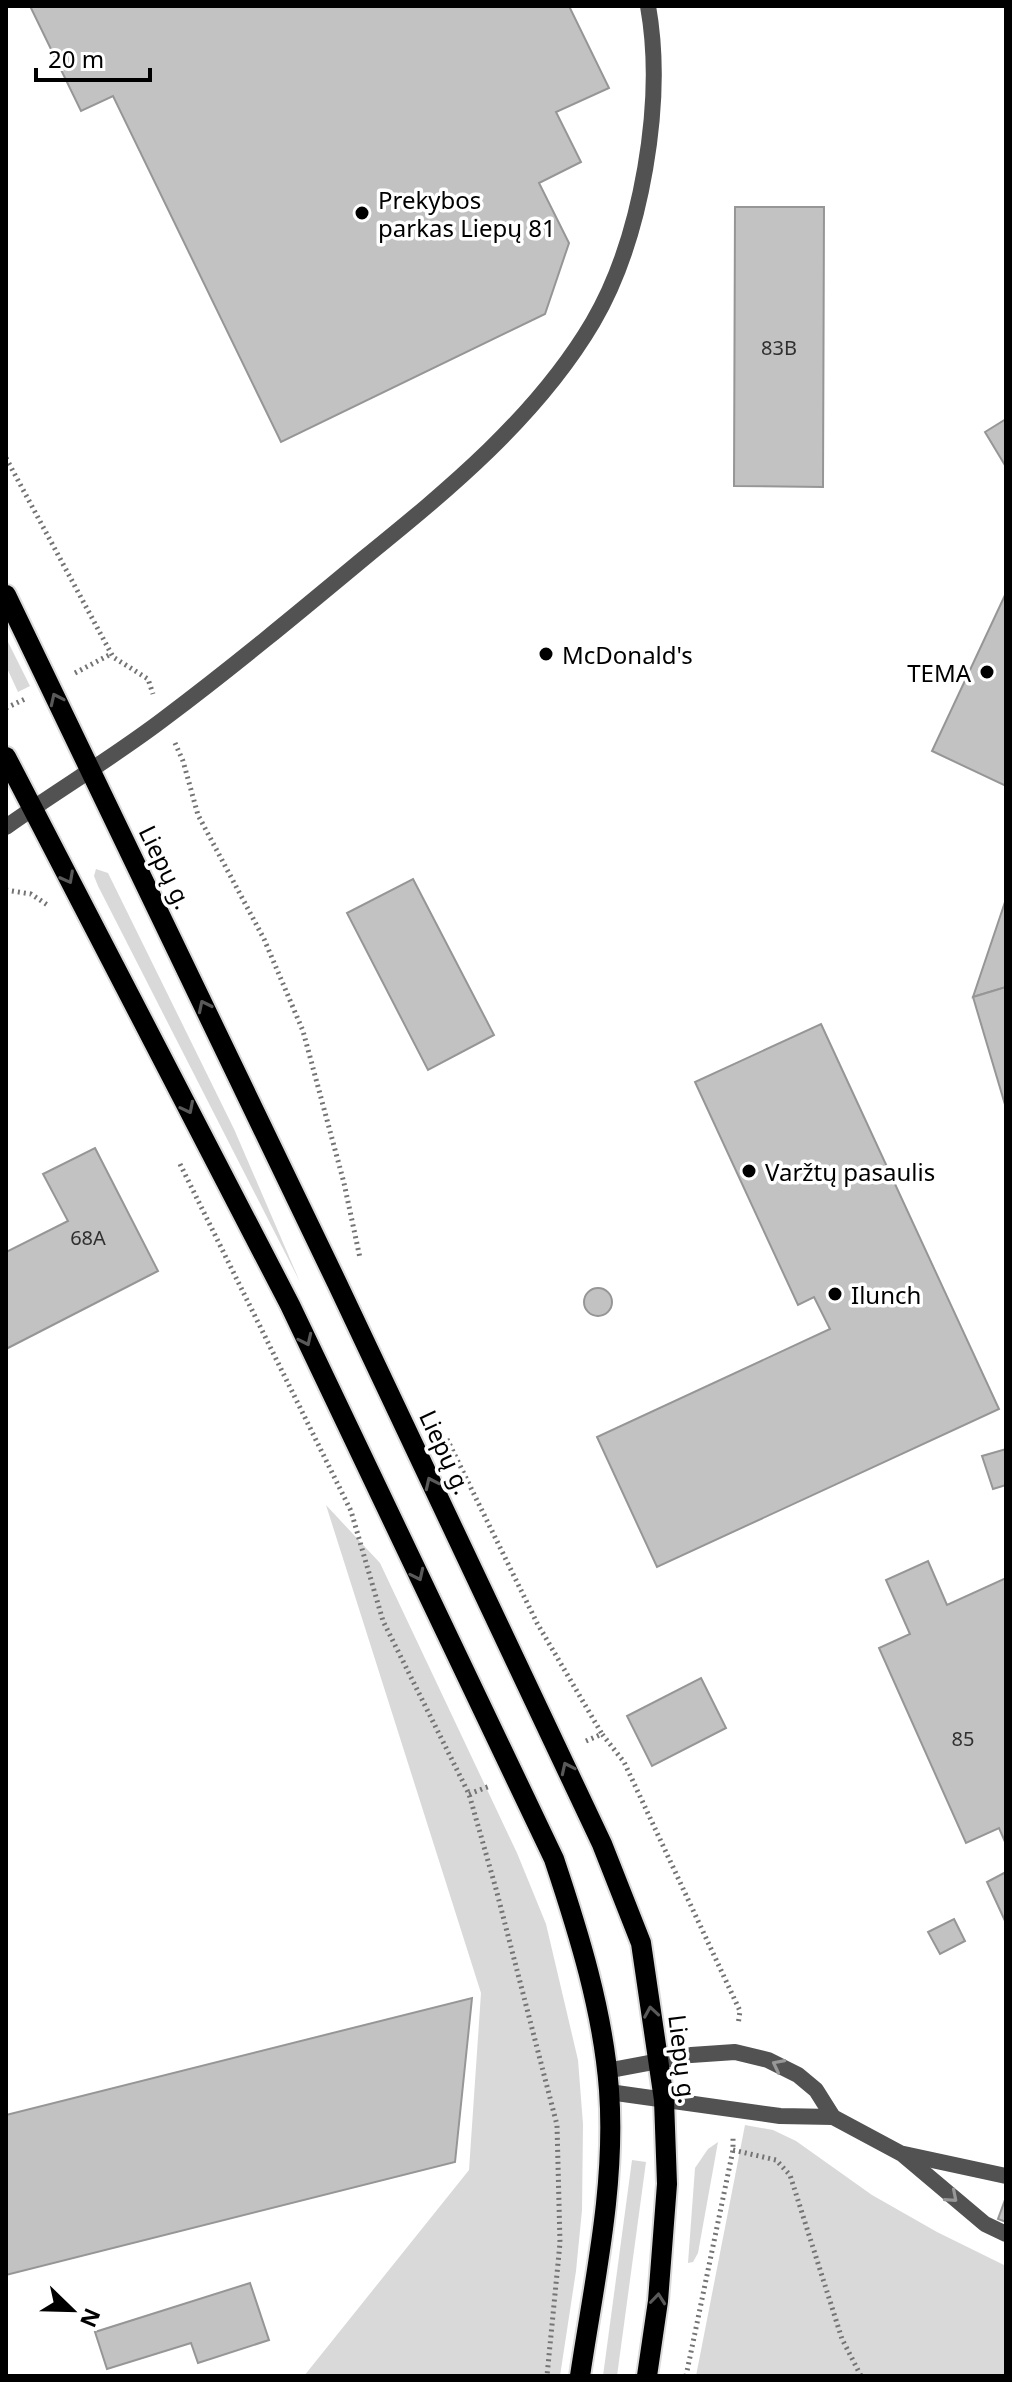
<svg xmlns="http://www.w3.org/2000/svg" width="1012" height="2382" font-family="'Noto Sans',sans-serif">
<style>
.green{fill:#d9d9d9}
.building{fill:#c2c2c2;stroke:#969696;stroke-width:2}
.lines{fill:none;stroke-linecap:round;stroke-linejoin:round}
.primary-casing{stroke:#dbdbdb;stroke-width:24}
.path{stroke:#747474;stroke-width:5;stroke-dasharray:2 4;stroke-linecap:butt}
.minor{stroke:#525252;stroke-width:16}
.primary{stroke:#000;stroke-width:20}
.oneway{stroke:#595959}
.oneway2{stroke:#979797}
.poi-dot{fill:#000;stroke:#fff;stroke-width:3}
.labels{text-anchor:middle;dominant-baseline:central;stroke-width:7;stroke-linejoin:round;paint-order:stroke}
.number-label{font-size:20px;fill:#303030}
.poi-label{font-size:24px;fill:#000;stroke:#fff;text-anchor:start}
.street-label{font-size:24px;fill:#000;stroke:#fff}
</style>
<rect width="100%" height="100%" fill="#fff"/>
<g class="green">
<polygon points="6,638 30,686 18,692 6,666"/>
<polygon points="96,869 108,873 234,1129 300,1282 98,886 94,876"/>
<polygon points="326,1505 380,1563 517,1853 546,1924 578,2060 583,2124 582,2210 576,2271 560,2376 304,2376 469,2170 481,1993"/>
<polygon points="745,2125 773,2130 796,2141 872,2195 937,2232 1006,2266 1006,2376 696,2376"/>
<polygon points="718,2142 698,2253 693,2262 688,2263 695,2168 708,2149"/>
<polygon points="632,2160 646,2162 617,2376 603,2376"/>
</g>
<g class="building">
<polygon points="30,6 569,6 609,88 556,112 581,162 539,183 569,243 545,314 281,442 113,96 81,111"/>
<polygon points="735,207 824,207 823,487 734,486"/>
<polygon points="1006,419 1006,467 985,432"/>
<polygon points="1006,593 1006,786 932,751"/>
<polygon points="413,879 494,1035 428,1070 347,913"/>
<polygon points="1006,899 1006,987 973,997"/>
<polygon points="1006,987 1006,1108 973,997"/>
<polygon points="821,1024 999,1409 657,1567 597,1437 830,1329 814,1297 798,1305 695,1082"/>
<polygon points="95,1148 158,1271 6,1349 6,1252 68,1221 43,1174"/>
<circle cx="598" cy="1302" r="14"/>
<polygon points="1006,1449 1006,1485 993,1489 982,1456"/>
<polygon points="928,1561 947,1605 1006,1578 1006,1844 999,1828 966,1843 879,1648 910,1634 886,1580"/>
<polygon points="701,1678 726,1728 652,1766 627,1716"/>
<polygon points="1006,1872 1006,1923 987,1882"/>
<polygon points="954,1919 965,1941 940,1954 928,1932"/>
<polygon points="472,1998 455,2162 6,2275 6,2115"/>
<polygon points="1006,2197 1006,2222 998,2219"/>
<polygon points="250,2283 269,2340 198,2363 191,2343 107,2369 95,2332"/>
</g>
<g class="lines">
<defs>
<g id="primary">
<polyline points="6,595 337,1283 602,1844 641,1943 664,2100 667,2184 658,2301 647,2376"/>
<path d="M 6,757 L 290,1305 L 554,1859 C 579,1934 603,2011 609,2090 C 616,2186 594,2282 580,2376"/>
</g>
</defs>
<use href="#primary" class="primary-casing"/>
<g class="path">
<polyline points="6,458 113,657 148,679 153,694"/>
<polyline points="75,673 111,654"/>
<polyline points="6,708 27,698"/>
<polyline points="175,743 183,761 198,815 264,939 303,1031 344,1183 360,1258"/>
<polyline points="6,890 31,894 49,906"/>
<polyline points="180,1164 351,1511 383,1621 469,1794 496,1889 557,2125 560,2243 547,2376"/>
<polyline points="447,1439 537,1623 602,1734"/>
<polyline points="586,1741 602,1734 624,1762 740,2011 738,2025"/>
<polyline points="469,1794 490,1786"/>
<polyline points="733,2150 776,2160 790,2175 842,2339 861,2376"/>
<polyline points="686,2376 733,2150 733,2135"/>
</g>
<g class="minor">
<path d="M 6,827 C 58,790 114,757 165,718 C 233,667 298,613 363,559 C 448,490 537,417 593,322 C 642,238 665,101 648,6"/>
<polyline points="606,2071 691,2055 735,2052 768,2060 798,2075 816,2090 833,2117 902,2154 985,2224 1006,2234"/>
<polyline points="609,2092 780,2116 833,2117"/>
<polyline points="904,2154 1006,2176"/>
</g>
<use href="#primary" class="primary"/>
</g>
<defs><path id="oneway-chevron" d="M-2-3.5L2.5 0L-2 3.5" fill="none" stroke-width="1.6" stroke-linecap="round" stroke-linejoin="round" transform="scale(2)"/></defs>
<g class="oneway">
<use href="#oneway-chevron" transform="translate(56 699) rotate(-115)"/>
<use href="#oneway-chevron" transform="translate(68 878) rotate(62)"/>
<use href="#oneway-chevron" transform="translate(204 1006) rotate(-116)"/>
<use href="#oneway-chevron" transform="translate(188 1108) rotate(63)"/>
<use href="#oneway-chevron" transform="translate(306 1340) rotate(65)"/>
<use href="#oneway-chevron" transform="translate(431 1483) rotate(-115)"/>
<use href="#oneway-chevron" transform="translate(418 1575) rotate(65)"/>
<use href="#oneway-chevron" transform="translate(567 1768) rotate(-115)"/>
<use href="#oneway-chevron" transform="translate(651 2012) rotate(-99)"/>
<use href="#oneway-chevron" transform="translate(658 2299) rotate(-84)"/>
</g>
<g class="oneway2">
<use href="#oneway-chevron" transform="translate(778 2065) rotate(-153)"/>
<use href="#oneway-chevron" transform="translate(952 2197) rotate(41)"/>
</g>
<g class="poi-dot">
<circle cx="362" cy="213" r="8"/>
<circle cx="546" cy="654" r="8"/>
<circle cx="987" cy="672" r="8"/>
<circle cx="749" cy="1171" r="8"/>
<circle cx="835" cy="1294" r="8"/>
</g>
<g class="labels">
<g class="number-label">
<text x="779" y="347">83B</text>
<text x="88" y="1237">68A</text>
<text x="963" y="1738">85</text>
</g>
<g class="poi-label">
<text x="378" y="199">Prekybos<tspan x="378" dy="28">parkas Liepų 81</tspan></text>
<text x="562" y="654">McDonald's</text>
<text x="971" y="672" text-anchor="end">TEMA</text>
<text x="765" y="1171">Varžtų pasaulis</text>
<text x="851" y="1294">Ilunch</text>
</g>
<g class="street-label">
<text transform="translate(166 867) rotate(64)">Liepų g.</text>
<text transform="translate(446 1452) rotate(65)">Liepų g.</text>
<text transform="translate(683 2059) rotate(83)">Liepų g.</text>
</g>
</g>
<rect width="1012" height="2382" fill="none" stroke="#000000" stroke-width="16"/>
<g transform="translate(72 2310) rotate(113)" stroke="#ffffff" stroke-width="6" paint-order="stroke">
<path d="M0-6L14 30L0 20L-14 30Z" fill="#000000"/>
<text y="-12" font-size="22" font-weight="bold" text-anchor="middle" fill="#000000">N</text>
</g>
<path d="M36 68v12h114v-12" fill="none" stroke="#000000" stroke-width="4"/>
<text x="48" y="68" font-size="24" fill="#000000" stroke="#ffffff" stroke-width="6" paint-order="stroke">20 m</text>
</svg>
